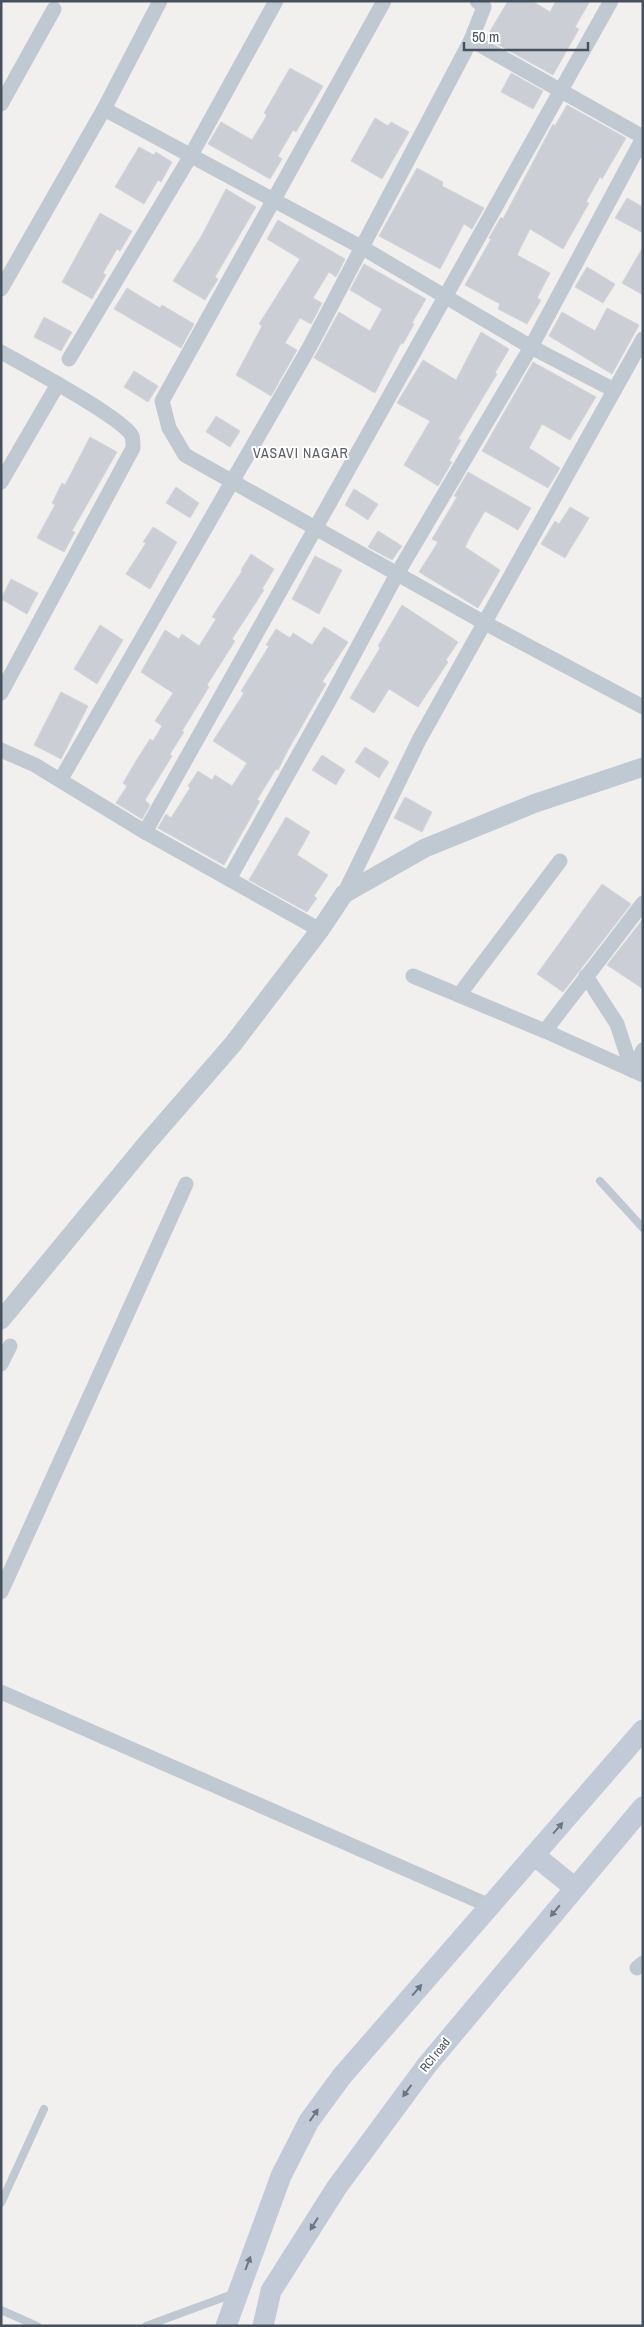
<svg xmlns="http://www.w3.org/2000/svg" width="644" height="2327" font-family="'Archivo Narrow',sans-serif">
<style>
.building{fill:#cbced5;stroke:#d3d5db}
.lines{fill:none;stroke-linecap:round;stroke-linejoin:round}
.service{stroke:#c0c8d1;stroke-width:8}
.minor{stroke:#c0c8d1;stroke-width:15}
.tertiary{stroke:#c0c8d1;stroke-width:19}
.secondary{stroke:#c2cad8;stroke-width:21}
.oneway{fill:#6c7582}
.labels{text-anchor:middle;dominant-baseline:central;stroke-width:4;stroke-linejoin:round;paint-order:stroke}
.street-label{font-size:12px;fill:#47505d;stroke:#fff}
.neighbourhood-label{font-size:14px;letter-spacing:1px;fill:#5c5f64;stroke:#fff}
</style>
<rect width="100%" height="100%" fill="#f2f0ef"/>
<g class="building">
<polygon points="508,1 532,1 550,12 556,1 590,1 575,27 579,29 553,75 486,38"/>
<polygon points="290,68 323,86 296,132 293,130 278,156 282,159 270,179 208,144 221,122 252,140 267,115 264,113"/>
<polygon points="511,73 543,91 533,109 501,92"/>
<polygon points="567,105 626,138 602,179 600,177 586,202 589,203 563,249 530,229 517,255 550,273 537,298 541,300 527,324 498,309 500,304 465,285 491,239 489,238 501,217 503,219 553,124 555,126"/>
<polygon points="375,118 388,126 391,122 409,132 382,179 351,161"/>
<polygon points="139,147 154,155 156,152 172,162 161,182 158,180 144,204 115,187"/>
<polygon points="417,168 443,182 442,186 484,208 472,229 464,224 440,269 379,236"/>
<polygon points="226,189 256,207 215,277 218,279 205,300 173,281 202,235"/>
<polygon points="627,198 643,207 643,233 615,218"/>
<polygon points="100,213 132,231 120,251 117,249 103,273 106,275 92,299 62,282"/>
<polygon points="278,220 345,259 336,277 329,272 313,298 322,303 311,324 300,318 285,343 297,350 271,396 236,375 262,326 259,324 300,259 267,239"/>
<polygon points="643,247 643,295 622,283"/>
<polygon points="364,264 426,299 412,323 414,324 403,344 401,343 375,393 314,358 339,312 370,331 382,309 350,290"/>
<polygon points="587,267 615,284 603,303 575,287"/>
<polygon points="127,288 160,308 162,305 194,324 181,348 114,309"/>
<polygon points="607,308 639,325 612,374 549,336 562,312 595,331"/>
<polygon points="44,317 72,332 61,351 34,337"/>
<polygon points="481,332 509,349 495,373 497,374 458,439 461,440 449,461 452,462 438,486 404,465 430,421 397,403 423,360 456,380"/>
<polygon points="533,362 596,397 570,440 542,424 529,448 560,468 548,488 482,451"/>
<polygon points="134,371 158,386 148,402 124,387"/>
<polygon points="216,416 240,431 230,447 206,432"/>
<polygon points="90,437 117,452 72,531 75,532 64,552 37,538 55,505 52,503 62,483 65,485"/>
<polygon points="468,472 531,508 518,530 485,511 471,535 465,547 500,570 478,608 419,572 438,542 432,539 457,497 454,496"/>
<polygon points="176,487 199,503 190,518 166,503"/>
<polygon points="354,489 378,504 368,520 345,505"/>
<polygon points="570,507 589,518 565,558 541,544 555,521 559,524"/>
<polygon points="153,527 177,542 150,589 126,574 146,543 143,542"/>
<polygon points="378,531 402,546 392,560 368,547"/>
<polygon points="251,554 274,569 262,589 264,590 232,639 235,641 207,685 209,687 182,731 184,732 170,754 172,756 145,800 150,805 142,819 116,803 127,786 123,783 136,761 150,739 153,741 162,726 155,721 173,693 141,672 165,630 179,639 182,634 199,646 216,619 212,617 242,571 241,570"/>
<polygon points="315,556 342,570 319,614 292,599"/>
<polygon points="11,579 38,593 27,614 1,599"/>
<polygon points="402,605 458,642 446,660 448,662 418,707 389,689 374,713 350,698 380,648 378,646"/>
<polygon points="100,625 123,640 97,684 74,669"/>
<polygon points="324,627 348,642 322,682 326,684 288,750 278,770 276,769 257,800 260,801 224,865 158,828 166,814 171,818 190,788 188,786 198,771 212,780 215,775 232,786 247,763 213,741 244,693 241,691 269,646 266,645 276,629 290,638 293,633 312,645"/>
<polygon points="61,692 88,706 61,759 34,745"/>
<polygon points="365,747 389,762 379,778 355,762"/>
<polygon points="322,755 345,770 336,785 312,770"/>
<polygon points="405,797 432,812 422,832 394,818"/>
<polygon points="286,817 310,832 297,855 328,875 314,896 317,898 307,912 249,880"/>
<polygon points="602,884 631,904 563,992 537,974"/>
<polygon points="643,919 643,989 607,965"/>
</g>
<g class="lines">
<g class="service">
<polyline points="600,1181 643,1228"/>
<polyline points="1,2203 44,2109"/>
<polyline points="1,2310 37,2326"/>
<polyline points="146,2326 233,2294"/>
</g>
<g class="minor">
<polyline points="384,1 162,401 169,428 185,455 483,622 643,707"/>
<polyline points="477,1 484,7 471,40 643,137"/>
<polyline points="1,104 54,9"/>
<polyline points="104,109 361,247 531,347 614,390"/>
<polyline points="1,289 104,109 160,1"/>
<path d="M 1,352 C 24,365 123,418 132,436 C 133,439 133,444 133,448 L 1,693"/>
<polyline points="69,359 190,157 276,1"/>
<polyline points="1,482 58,384"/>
<polyline points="1,750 35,765 145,832 320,930"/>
<polyline points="61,779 309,348 471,40"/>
<polyline points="145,832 611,1"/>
<polyline points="229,879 330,699 397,574 531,347 643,138"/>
<polyline points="344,894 419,740 643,339"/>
<polyline points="413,976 545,1031 643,1075"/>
<polyline points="586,976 617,1024 632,1070"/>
<polyline points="459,995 560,861"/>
<polyline points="545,1031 643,903"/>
<polyline points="632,1070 643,1050"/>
<polyline points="1,1364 10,1346"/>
<polyline points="1,1592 186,1184"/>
<polyline points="1,1692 490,1906"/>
<polyline points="637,1968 643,1963"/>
</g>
<polyline class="tertiary" points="1,1320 147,1143 233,1044 320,930 344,894 425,848 533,804 643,767"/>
<g class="secondary">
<polyline points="534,1855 575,1888"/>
<polyline points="226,2326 281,2176 309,2121 342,2076 643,1730"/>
<polyline points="263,2326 271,2291 337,2187 427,2065 643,1807"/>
</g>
</g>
<defs><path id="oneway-solid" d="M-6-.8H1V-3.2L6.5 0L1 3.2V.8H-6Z" transform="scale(1.25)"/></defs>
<g class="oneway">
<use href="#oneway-solid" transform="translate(558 1828) rotate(-49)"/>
<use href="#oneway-solid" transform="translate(555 1911) rotate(130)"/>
<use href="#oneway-solid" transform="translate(417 1990) rotate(-49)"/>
<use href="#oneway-solid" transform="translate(407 2091) rotate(126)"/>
<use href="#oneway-solid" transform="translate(314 2115) rotate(-55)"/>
<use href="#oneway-solid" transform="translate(314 2224) rotate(122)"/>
<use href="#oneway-solid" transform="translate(248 2263) rotate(-69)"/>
</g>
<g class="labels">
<g class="street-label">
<text transform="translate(435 2055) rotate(-51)">RCI road</text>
</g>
<g class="neighbourhood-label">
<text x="301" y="453">VASAVI NAGAR</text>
</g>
</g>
<rect width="644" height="2327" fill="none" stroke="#47505d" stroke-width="5"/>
<path d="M464 42v8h124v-8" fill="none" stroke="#47505d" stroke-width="2.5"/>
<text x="472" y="42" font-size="15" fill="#47505d" stroke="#ffffff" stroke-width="4" paint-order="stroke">50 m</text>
</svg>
